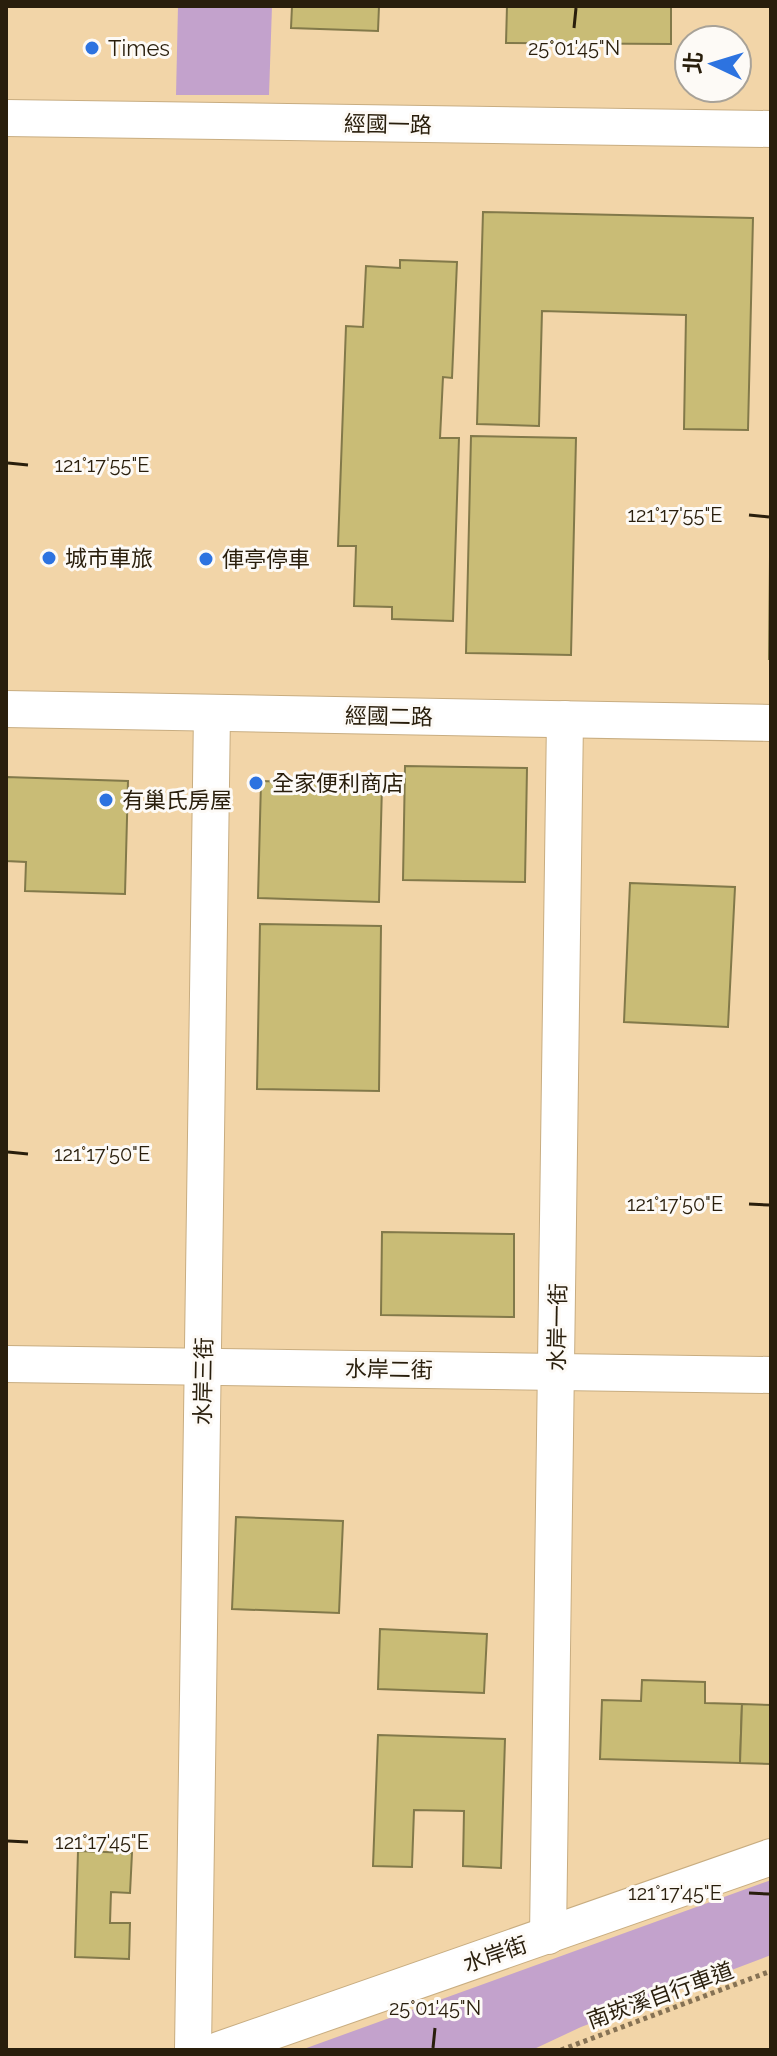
<svg xmlns="http://www.w3.org/2000/svg" width="777" height="2056" font-family="Raleway,'Noto Sans TC',sans-serif">
<style>
.green{fill:#c3a2cc}
.building{fill:#c9bc76;stroke:#82794a;stroke-width:2}
.lines{fill:none;stroke-linecap:round;stroke-linejoin:round}
.street-casing{stroke:#c8ad81;stroke-width:38}
.path{stroke:#867254;stroke-width:5;stroke-dasharray:4 4;stroke-linecap:butt}
.street{stroke:#fff;stroke-width:36}
.ticks{fill:none;stroke:#291e0c;stroke-width:3}
.poi-dot{fill:#2d73e0;stroke:#fdfaf6;stroke-width:3}
.labels{text-anchor:middle;dominant-baseline:central;stroke-width:6;stroke-linejoin:round;paint-order:stroke}
.poi-label{font-size:22px;fill:#291e0c;stroke:#fdfaf6;text-anchor:start}
.street-label{font-size:22px;fill:#291e0c;stroke:#fdfaf6}
.ticks-label{font-size:20px;text-anchor:middle;fill:#291e0c;stroke:#fdfaf6;stroke-width:6;stroke-linejoin:round;paint-order:stroke}
</style>
<rect width="100%" height="100%" fill="#f2d5a8"/>
<g class="green">
<polygon points="178,6 272,6 269,95 176,95"/>
<polygon points="771,1880 771,1955 581,2027 532,2050 301,2050"/>
</g>
<g class="building">
<polygon points="292,6 379,6 378,31 291,28"/>
<polygon points="507,6 671,6 671,44 506,43"/>
<polygon points="483,212 753,218 748,430 684,429 686,315 542,311 539,426 477,424"/>
<polygon points="400,260 457,262 452,378 443,377 440,438 459,438 453,621 392,619 392,607 354,606 356,546 338,546 346,326 363,327 366,266 400,268"/>
<polygon points="471,436 576,438 571,655 466,653"/>
<polygon points="770,557 771,557 771,659 769,659"/>
<polygon points="405,766 527,768 525,882 403,880"/>
<polygon points="6,777 128,781 125,894 25,891 26,862 6,861"/>
<polygon points="261,781 382,785 379,902 258,898"/>
<polygon points="630,883 735,887 728,1027 624,1022"/>
<polygon points="260,924 381,926 379,1091 257,1089"/>
<polygon points="382,1232 514,1234 514,1317 381,1315"/>
<polygon points="236,1517 343,1521 339,1613 232,1609"/>
<polygon points="380,1629 487,1634 484,1693 378,1689"/>
<polygon points="642,1680 705,1682 705,1703 742,1704 740,1763 600,1759 602,1700 641,1701"/>
<polygon points="742,1704 771,1705 771,1764 740,1763"/>
<polygon points="378,1735 505,1739 501,1868 463,1866 464,1811 414,1810 412,1867 373,1866"/>
<polygon points="78,1851 132,1853 130,1893 111,1892 110,1923 130,1923 129,1959 75,1957"/>
</g>
<g class="lines">
<defs>
<g id="street">
<polyline points="6,118 771,129"/>
<polyline points="6,709 771,723"/>
<polyline points="6,1364 771,1375"/>
<polyline points="548,1936 565,719"/>
<polyline points="193,2050 212,713"/>
<polyline points="219,2050 771,1857"/>
</g>
</defs>
<use href="#street" class="street-casing"/>
<polyline class="path" points="561,2050 771,1971"/>
<use href="#street" class="street"/>
</g>
<path class="ticks" d="M 574,28 L 576,8M 8,463 L 28,465M 749,515 L 769,517M 8,1152 L 28,1154M 749,1204 L 769,1205M 8,1841 L 28,1842M 749,1893 L 769,1894M 433,2048 L 435,2028"/>
<g class="poi-dot">
<circle cx="92" cy="48" r="8"/>
<circle cx="49" cy="558" r="8"/>
<circle cx="206" cy="559" r="8"/>
<circle cx="256" cy="783" r="8"/>
<circle cx="106" cy="800" r="8"/>
</g>
<g class="labels">
<g class="poi-label">
<text x="108" y="48">Times</text>
<text x="65" y="558">城市車旅</text>
<text x="222" y="559">俥亭停車</text>
<text x="272" y="783">全家便利商店</text>
<text x="122" y="800">有巢氏房屋</text>
</g>
<g class="street-label">
<text transform="translate(388 124) rotate(1)">經國一路</text>
<text transform="translate(389 716) rotate(1)">經國二路</text>
<text transform="translate(557 1327) rotate(-89)">水岸一街</text>
<text transform="translate(389 1369) rotate(1)">水岸二街</text>
<text transform="translate(203 1381) rotate(-89)">水岸三街</text>
<text transform="translate(495 1954) rotate(-19)">水岸街</text>
<text transform="translate(660 1995) rotate(-20)">南崁溪自行車道</text>
</g>
</g>
<g class="ticks-label">
<text x="574" y="55">25°01'45"N</text>
<text x="102" y="472">121°17'55"E</text>
<text x="675" y="522">121°17'55"E</text>
<text x="102" y="1161">121°17'50"E</text>
<text x="675" y="1211">121°17'50"E</text>
<text x="102" y="1849">121°17'45"E</text>
<text x="675" y="1900">121°17'45"E</text>
<text x="435" y="2015">25°01'45"N</text>
</g>
<rect width="777" height="2056" fill="none" stroke="#291e0c" stroke-width="16"/>
<g transform="translate(713 64) rotate(274)"><circle r="38" fill="#fdfaf6" stroke="#a8a298" stroke-width="2"/>
<path d="M0-6L14 30L0 20L-14 30Z" fill="#2d73e0"/>
<text y="-12" font-size="22" font-weight="bold" text-anchor="middle" fill="#291e0c">北</text>
</g>
</svg>
